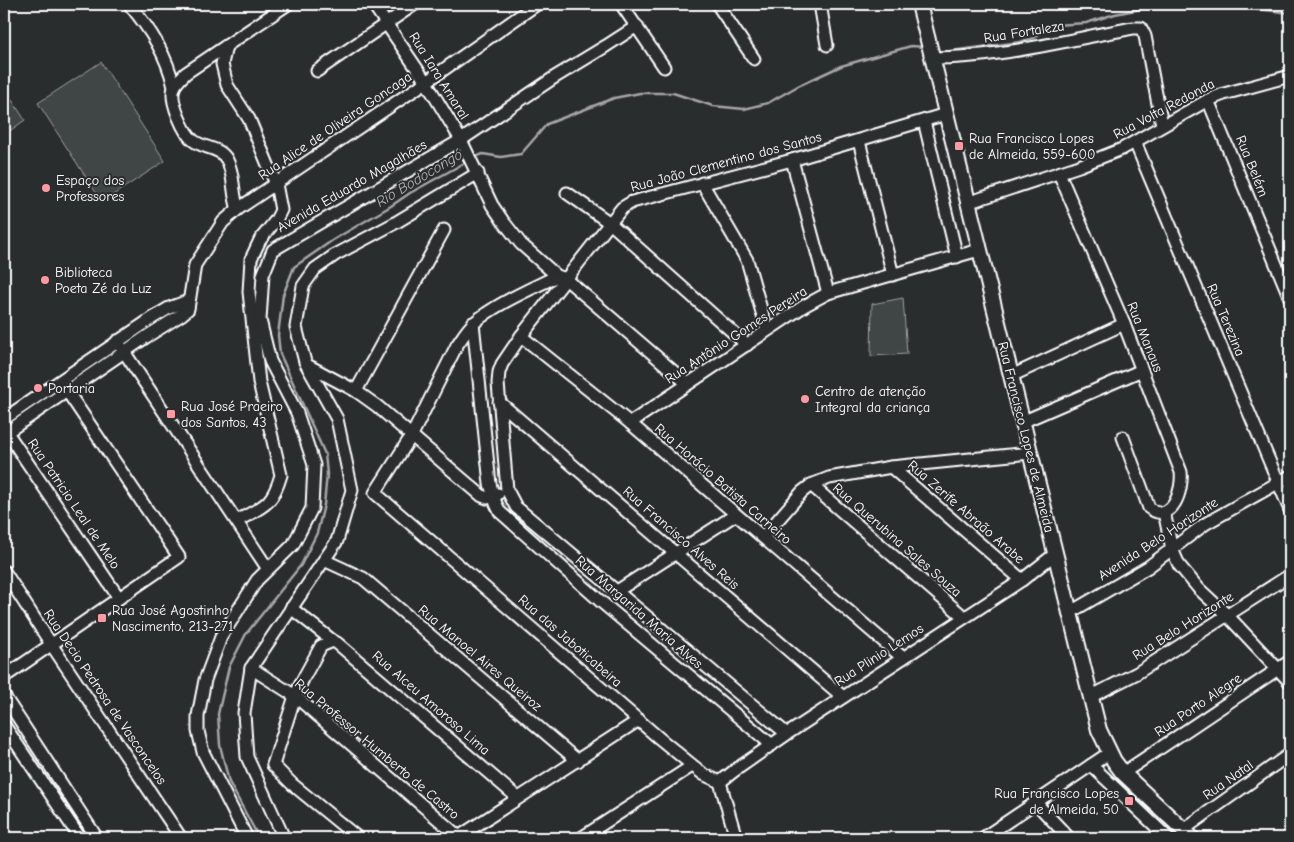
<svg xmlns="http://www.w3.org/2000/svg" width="1294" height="842" font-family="'Comic Neue',sans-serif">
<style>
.green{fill:#414445;stroke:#a0a2a2}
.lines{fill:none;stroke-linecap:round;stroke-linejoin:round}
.stream{stroke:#a6a7a7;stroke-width:2.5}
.minor-casing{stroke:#fff;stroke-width:15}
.major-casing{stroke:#fff;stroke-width:18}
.minor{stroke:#2a2d2e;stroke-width:11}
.major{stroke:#2a2d2e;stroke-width:14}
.poi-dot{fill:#ff9aa2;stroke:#2a2d2e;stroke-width:2}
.labels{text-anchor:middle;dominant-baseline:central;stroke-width:4;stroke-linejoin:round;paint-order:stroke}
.street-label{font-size:14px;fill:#fff;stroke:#2a2d2e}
.poi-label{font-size:14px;fill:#fff;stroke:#2a2d2e;text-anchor:start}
.water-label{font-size:15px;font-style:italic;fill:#b4b6b6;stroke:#2a2d2e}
</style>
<rect width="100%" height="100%" fill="#2a2d2e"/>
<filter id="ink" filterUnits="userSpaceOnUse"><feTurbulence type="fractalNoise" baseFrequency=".02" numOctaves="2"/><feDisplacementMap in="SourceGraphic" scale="10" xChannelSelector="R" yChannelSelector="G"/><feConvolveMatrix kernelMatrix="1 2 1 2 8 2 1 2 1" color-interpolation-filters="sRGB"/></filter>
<g filter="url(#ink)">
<g class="green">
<polygon points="101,62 165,161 102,202 38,103"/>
<polygon points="4,88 25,120 4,135"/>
<polygon points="903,298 907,354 871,356 872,304"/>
</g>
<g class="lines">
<g class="stream">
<polyline points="1220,4 1290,13"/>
<polyline points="935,50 943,52 1020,42 1034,38 1043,30 1056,25 1086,23 1115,14 1161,5 1179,4"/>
<polyline points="473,158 483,154 501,157 521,154 547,124 614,98 640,93 673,93 713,106 744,109 768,103 798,86 841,66 911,46 925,47"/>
<polyline points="259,838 229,782 220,745 218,714 229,667 246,634 301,565 317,533 324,505 327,474 325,454 280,354 278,335 283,295 294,267 333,240 391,206 410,193 468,161"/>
</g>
<defs>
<g id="minor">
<path d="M 129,4 C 150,29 167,55 174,87"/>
<polyline points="373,4 426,82 461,140 492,205 503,221 521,244 557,276 566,279 688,384"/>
<polyline points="621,4 664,67"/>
<polyline points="717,4 754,59"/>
<polyline points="820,4 827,45"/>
<path d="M 226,46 L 222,64 L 227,85 L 249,119 L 276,184 L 281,210 L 276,220 L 260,240 L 251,259 L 249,292 L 259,382 L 281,475 C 272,506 263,506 237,521"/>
<path d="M 932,58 C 999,58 1067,40 1133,28 L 1141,28 L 1145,36 L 1162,125"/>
<polyline points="317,71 415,4"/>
<polyline points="1208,100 1290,298"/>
<polyline points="924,121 957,257"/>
<polyline points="859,141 893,275"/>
<polyline points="1135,142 1290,510"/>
<polyline points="792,160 828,293"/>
<path d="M 1059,173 L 1124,324 L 1181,472 C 1183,489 1173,525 1149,508 L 1123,437"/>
<polyline points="702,183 747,260 767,330"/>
<polyline points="567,193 610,223 747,345"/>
<polyline points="967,203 1079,166 1122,149 1208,100 1224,94 1290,76"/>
<path d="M 238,209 C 232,194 235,175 227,160 C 220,147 205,149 194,141 C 184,134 169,100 174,88 C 176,82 182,77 186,73 L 288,4"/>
<polyline points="444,230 356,391 377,406 482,496 487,498 498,494"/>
<path d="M 557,276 C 531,289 495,304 474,323 C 467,329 462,338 457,345 L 412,435 L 375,493 L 659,738 L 703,774 L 720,782"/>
<polyline points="473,323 490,484 496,504 500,512 599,600 772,745"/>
<polyline points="521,336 630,423 903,658"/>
<polyline points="117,341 268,569"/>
<polyline points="307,365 356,391"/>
<polyline points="1011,376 1124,324"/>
<polyline points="499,402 843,697"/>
<polyline points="4,419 154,317 169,308 188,301"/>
<polyline points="1022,422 1142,370"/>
<polyline points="630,423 804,306 828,293 979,250"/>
<polyline points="4,428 119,598"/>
<polyline points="4,434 146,337 181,315 188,309 195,265 223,222 238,209 426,82 537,4"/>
<polyline points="891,467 1022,580"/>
<polyline points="811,485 964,617"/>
<polyline points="1164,512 1172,549 1179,565 1199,589 1228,616 1290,682"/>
<polyline points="763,537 802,492 811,485 829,478 891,467 1030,453"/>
<polyline points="324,560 363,578 578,761"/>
<polyline points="4,571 51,644 181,838"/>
<polyline points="617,591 735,515"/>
<polyline points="291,608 333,641"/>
<polyline points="1069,613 1148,567 1205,524 1290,476"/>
<polyline points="251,668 295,696 459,837"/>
<polyline points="4,677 179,557 67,391"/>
<polyline points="4,696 97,838"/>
<polyline points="1090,697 1137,673 1290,575"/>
<polyline points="4,725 80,838"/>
<polyline points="787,734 516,507 507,490 498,383 499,372 502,364 521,336 610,223 622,208 632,202 792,160 946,114"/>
<polyline points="273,765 295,696 304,677 321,646 333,641 337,643 518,798"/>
<polyline points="273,765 292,784 358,838"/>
<polyline points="1091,765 1168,838"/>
<polyline points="1123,773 1290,661"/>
<polyline points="720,782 734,771 787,734 1022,580 1055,554"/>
<polyline points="720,782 736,838"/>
<polyline points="1036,803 1069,838"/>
<polyline points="1183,830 1290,754"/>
<polyline points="247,838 203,752 198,731 198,716 205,680 221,637 257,580 293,545 312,508 314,465 297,413 270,361 260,320 263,275 273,250 461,140 555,77 606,46 637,26"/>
<polyline points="284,838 247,757 244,713 251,668 337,541 352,490 337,419 305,362 296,327 303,286 315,269 335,255 395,223 478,173"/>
<polyline points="457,838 639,720"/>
<polyline points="581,838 692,766"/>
<polyline points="983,838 1109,753"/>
</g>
<polyline id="major" points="919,4 1099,730 1114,761 1123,773 1192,838"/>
</defs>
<use href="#minor" class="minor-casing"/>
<use href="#major" class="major-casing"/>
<use href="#minor" class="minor"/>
<use href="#major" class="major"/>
</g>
</g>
<g class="poi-dot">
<rect x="954" y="141" width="10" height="10" rx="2.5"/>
<circle cx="46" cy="188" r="5"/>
<circle cx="45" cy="280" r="5"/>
<circle cx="38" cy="388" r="5"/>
<circle cx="805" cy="399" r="5"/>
<rect x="166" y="409" width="10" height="10" rx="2.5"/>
<rect x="97" y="613" width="10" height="10" rx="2.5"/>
<rect x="1124" y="796" width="10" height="10" rx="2.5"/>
</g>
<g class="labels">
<g class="street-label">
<text transform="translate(1024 32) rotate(-9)">Rua Fortaleza</text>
<text transform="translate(439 76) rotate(58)">Rua Iara Amaral</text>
<text transform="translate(1164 109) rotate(-28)">Rua Volta Redonda</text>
<text transform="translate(335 126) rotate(-34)">Rua Alice de Oliveira Goncaga</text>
<text transform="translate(726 162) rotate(-15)">Rua João Clementino dos Santos</text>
<text transform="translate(1252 166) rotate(68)">Rua Belém</text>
<text transform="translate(352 186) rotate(-30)">Avenida Eduardo Magalhães</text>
<text transform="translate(1226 320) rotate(67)">Rua Terezina</text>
<text transform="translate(736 335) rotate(-33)">Rua Antônio Gomes Pereira</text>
<text transform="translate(1145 337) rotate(68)">Rua Manaus</text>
<text transform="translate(1026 437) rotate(76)">Rua Francisco Lopes de Almeida</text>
<text transform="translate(723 484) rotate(41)">Rua Horácio Batista Carneiro</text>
<text transform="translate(74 504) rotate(56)">Rua Patricio Leal de Melo</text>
<text transform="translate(966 512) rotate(41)">Rua Zerife Abraão Arabe</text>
<text transform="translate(681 538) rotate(41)">Rua Francisco Alves Reis</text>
<text transform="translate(1158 539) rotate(-33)">Avenida Belo Horizonte</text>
<text transform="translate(897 540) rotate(41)">Rua Querubina Sales Souza</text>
<text transform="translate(639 612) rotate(41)">Rua Margarida Maria Alves</text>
<text transform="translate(1183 626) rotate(-32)">Rua Belo Horizonte</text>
<text transform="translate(570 641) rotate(41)">Rua das Jaboticabeira</text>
<text transform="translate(879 655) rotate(-33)">Rua Plinio Lemos</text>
<text transform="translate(480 658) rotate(40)">Rua Manoel Aires Queiroz</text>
<text transform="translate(105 697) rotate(56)">Rua Decio Pedrosa de Vasconcelos</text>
<text transform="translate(431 703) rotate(41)">Rua Alceu Amoroso Lima</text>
<text transform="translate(1198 705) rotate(-34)">Rua Porto Alegre</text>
<text transform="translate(377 749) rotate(40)">Rua Professor Humberto de Castro</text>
<text transform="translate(1228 780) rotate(-35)">Rua Natal</text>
</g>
<g class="poi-label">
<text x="969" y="138">Rua Francisco Lopes<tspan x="969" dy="16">de Almeida, 559-600</tspan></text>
<text x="56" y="180">Espaço dos<tspan x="56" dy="16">Professores</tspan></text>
<text x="55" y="272">Biblioteca<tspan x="55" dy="16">Poeta Zé da Luz</tspan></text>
<text x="48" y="388">Portaria</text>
<text x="815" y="391">Centro de atenção<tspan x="815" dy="16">Integral da criança</tspan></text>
<text x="181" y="406">Rua José Praeiro<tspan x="181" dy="16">dos Santos, 43</tspan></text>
<text x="112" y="610">Rua José Agostinho<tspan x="112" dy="16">Nascimento, 213-271</tspan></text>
<text x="1119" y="793" text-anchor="end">Rua Francisco Lopes<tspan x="1119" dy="16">de Almeida, 50</tspan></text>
</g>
<g class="water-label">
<text transform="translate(419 178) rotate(-31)">Rio Bodocongó</text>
</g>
</g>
<rect width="1294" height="842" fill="none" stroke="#2a2d2e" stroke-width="20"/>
<rect x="10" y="10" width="1274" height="822" fill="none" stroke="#fff" stroke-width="2" filter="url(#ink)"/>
</svg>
